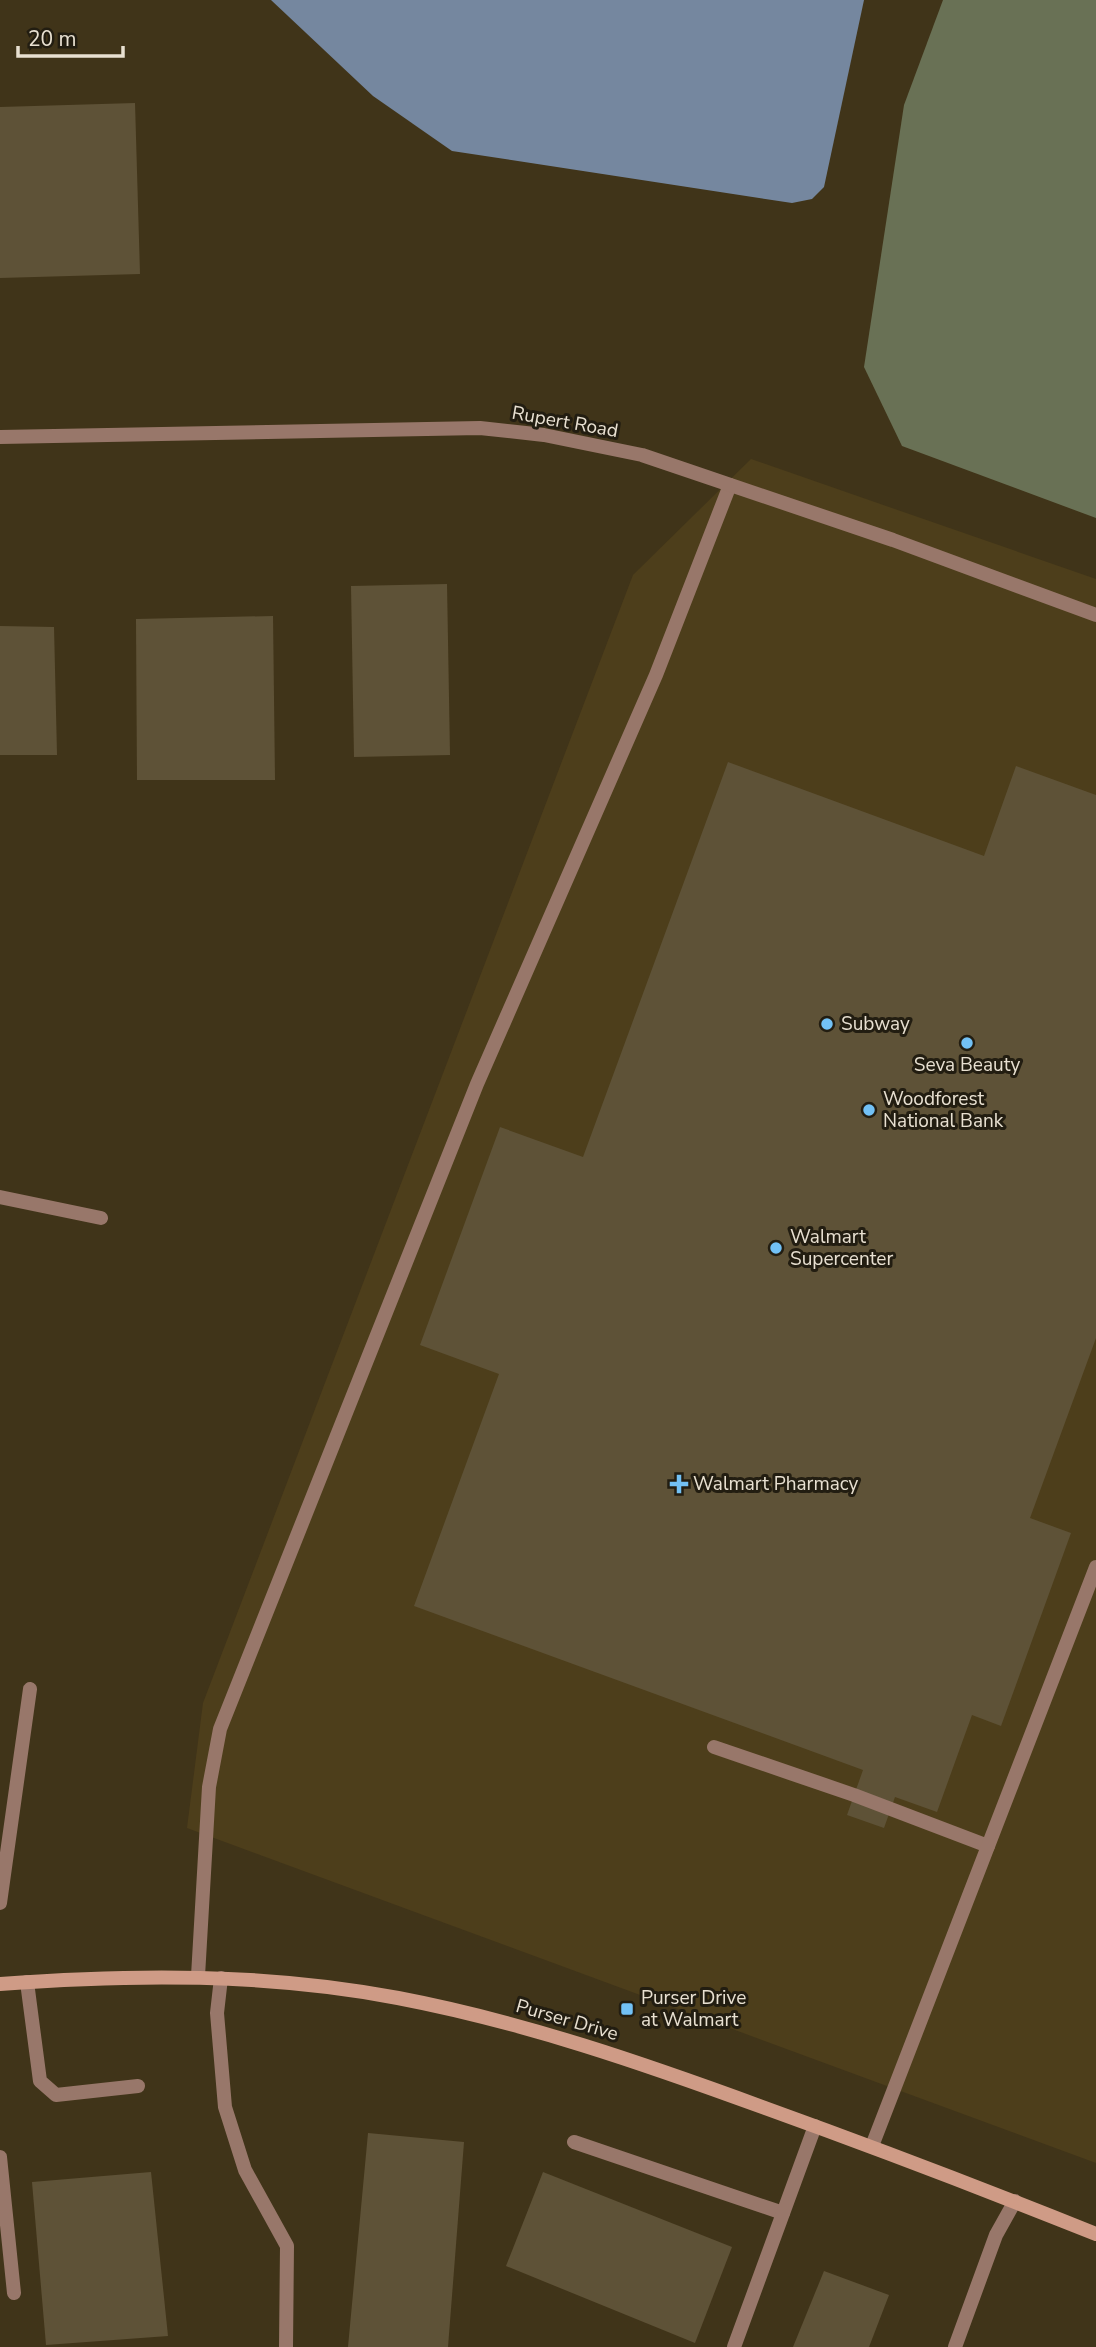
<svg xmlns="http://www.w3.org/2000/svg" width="1096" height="2347" font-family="'Nunito Sans',sans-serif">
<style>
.built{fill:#4d3e1b}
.forest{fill:#697155}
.water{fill:#75879f}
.building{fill:#5e5237}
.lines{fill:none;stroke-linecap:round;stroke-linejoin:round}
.lane{stroke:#98776a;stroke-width:14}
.street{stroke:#98776a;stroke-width:14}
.secondary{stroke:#cf9b86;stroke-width:14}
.poi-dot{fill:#72c1f5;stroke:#221d11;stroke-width:2.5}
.labels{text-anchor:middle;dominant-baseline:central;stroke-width:6;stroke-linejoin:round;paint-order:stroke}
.street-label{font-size:19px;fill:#e8e0d1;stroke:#221d11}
.poi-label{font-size:19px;fill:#e8e0d1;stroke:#221d11;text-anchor:start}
</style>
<rect width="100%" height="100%" fill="#403419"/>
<polygon class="built" points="751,459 1096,579 1096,2163 187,1828 203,1703 633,575"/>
<polygon class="forest" points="943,0 1096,0 1096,518 902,446 864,367 904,105"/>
<polygon class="water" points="271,0 864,0 824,187 812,199 792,203 452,151 373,96"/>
<g class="building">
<polygon points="135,103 140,274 0,278 0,107"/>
<polygon points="447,584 450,755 354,757 351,586"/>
<polygon points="273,616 275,780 137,780 136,619"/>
<polygon points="0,626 54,627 57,755 0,755"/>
<polygon points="728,762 984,856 1016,766 1096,795 1096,1338 1030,1518 1071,1533 1001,1726 972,1715 937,1812 895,1797 884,1828 847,1815 863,1770 414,1606 499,1374 420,1345 500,1127 583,1157"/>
<polygon points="368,2133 464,2142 448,2347 348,2347"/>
<polygon points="151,2172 168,2336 46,2345 32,2182"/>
<polygon points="543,2172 732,2247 695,2343 506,2266"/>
<polygon points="824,2271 889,2295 869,2347 793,2347"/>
</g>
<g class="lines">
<g class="lane">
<polyline points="0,1197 101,1218"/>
<polyline points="714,1747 854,1795 988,1846"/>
<polyline points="0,1903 30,1689"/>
<polyline points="198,1976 209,1787 220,1729 477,1084 656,675 730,485"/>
<polyline points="221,1978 217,2013 225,2107 245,2170 287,2246 286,2347"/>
<polyline points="27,1982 40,2081 56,2095 138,2086"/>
<polyline points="574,2142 783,2213"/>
<polyline points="872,2146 1096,1567"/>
<polyline points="0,2157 14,2293"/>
<polyline points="734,2347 815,2126"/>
<polyline points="955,2347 996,2235 1015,2201"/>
</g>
<polyline class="street" points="0,437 480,428 544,435 642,455 893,540 1096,615"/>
<path class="secondary" d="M 0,1984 C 133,1974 267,1973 398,1998 C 524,2022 645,2064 765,2108 C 876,2148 986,2190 1096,2234"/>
</g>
<g class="poi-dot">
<circle cx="827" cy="1024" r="7"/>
<circle cx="967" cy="1043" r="7"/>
<circle cx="869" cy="1110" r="7"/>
<circle cx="776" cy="1248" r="7"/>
<path d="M675.5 1473.5h7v7h7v7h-7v7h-7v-7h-7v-7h7z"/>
<rect x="620" y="2002" width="14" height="14" rx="3.5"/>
</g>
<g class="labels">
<g class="street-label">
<text transform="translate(565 422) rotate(10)">Rupert Road</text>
<text transform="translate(567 2020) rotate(16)">Purser Drive</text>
</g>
<g class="poi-label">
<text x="841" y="1024">Subway</text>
<text x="967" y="1065" text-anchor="middle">Seva Beauty</text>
<text x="883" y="1099">Woodforest<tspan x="883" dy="22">National Bank</tspan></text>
<text x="790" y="1237">Walmart<tspan x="790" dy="22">Supercenter</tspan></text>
<text x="693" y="1484">Walmart Pharmacy</text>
<text x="641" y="1998">Purser Drive<tspan x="641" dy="22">at Walmart</tspan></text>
</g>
</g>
<path d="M18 46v10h105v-10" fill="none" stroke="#e8e0d1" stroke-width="3.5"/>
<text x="28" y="46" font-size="21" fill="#e8e0d1" stroke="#221d11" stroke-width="5" paint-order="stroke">20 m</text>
</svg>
